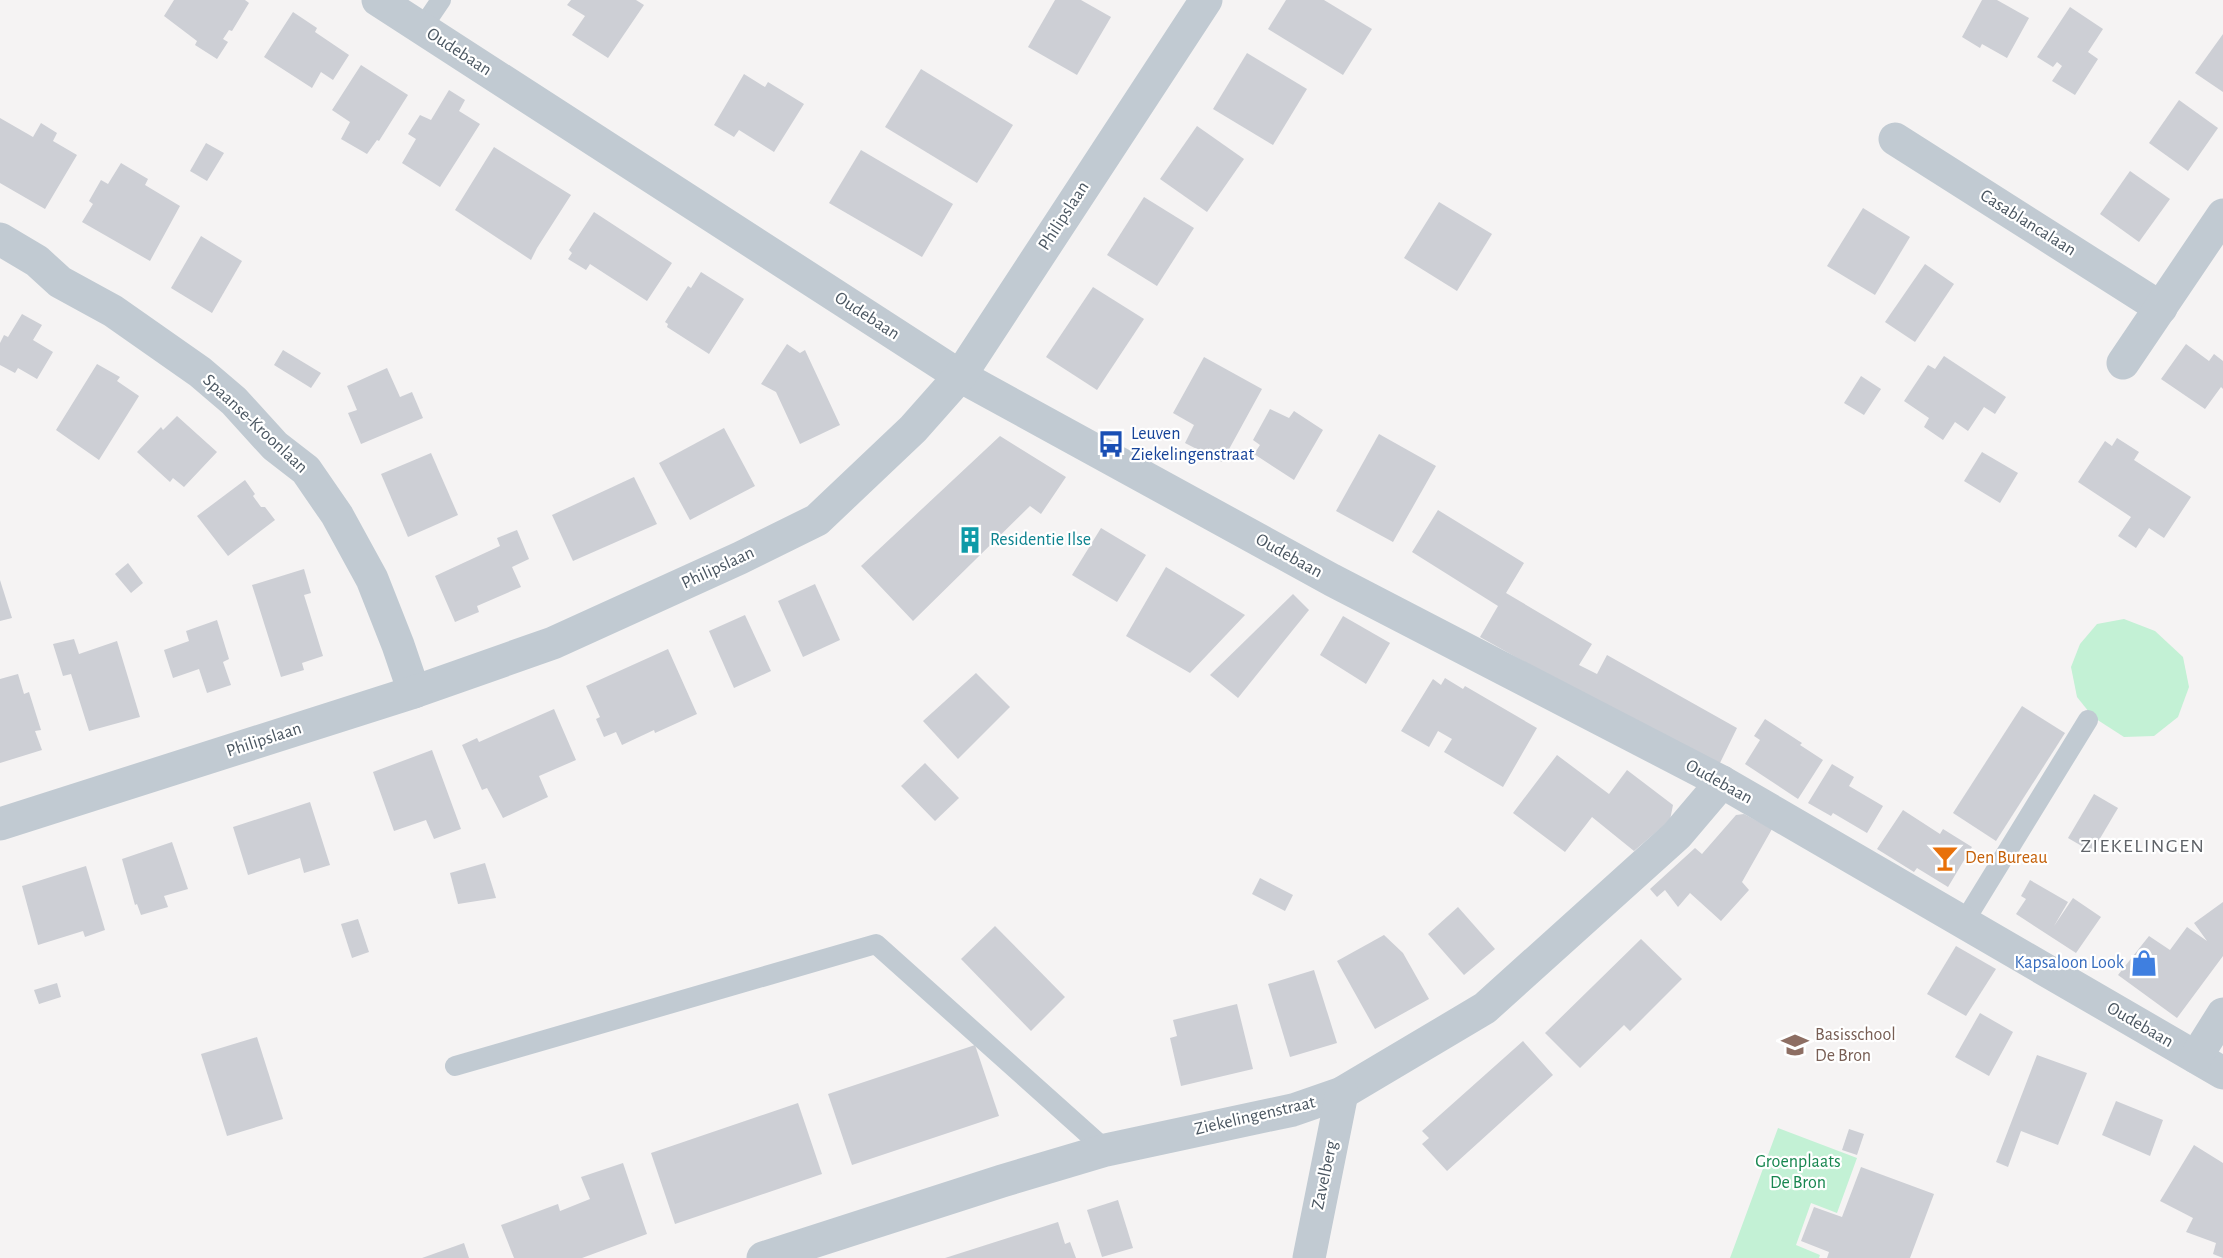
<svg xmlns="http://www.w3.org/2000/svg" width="2223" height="1258" font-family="'Alegreya Sans',sans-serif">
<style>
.green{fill:#c3f1d5}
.building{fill:#cdcfd5}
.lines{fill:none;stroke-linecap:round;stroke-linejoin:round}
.lane{stroke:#c1cad2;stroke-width:20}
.street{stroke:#c1cad2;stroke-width:33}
.labels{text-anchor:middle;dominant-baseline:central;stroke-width:4.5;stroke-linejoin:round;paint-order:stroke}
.street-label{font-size:18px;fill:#4a5661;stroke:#fff}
.transit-label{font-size:18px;fill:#164399;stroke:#fff;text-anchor:start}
.culture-label{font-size:18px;fill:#0d838f;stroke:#fff;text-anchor:start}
.food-label{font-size:18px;fill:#c56008;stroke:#fff;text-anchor:start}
.shop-label{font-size:18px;fill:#366cbe;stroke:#fff;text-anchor:end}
.education-label{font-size:18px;fill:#785e54;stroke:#fff;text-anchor:start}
.park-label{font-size:18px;fill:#17864f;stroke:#fff}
.neighbourhood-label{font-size:20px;letter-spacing:1.5px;fill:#5f6368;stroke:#fff}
</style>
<rect width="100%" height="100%" fill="#f5f3f3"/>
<g class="green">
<polygon points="2124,619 2155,631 2183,657 2189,687 2178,717 2154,736 2124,737 2093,717 2077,697 2071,667 2080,644 2097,624"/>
<polygon points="1778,1128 1857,1158 1837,1213 1811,1203 1796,1245 1820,1255 1819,1258 1730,1258"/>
</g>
<g class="building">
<polygon points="174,0 245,0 249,3 232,31 229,30 223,39 228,42 217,59 195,45 197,41 164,16"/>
<polygon points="571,0 636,0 644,5 608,58 572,35 585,16 567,5"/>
<polygon points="1055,0 1081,0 1111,17 1077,75 1028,47"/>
<polygon points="1286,0 1324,0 1372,29 1343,75 1268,29"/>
<polygon points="1982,0 1997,0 2029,18 2007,58 1982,44 1980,48 1962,37"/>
<polygon points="2070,7 2103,29 2088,52 2098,59 2075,95 2052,81 2062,66 2057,62 2053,67 2037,57"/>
<polygon points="293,12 317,28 315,32 349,55 333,80 321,72 312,88 264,57"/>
<polygon points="2223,34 2223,92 2195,73"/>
<polygon points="1247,53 1307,89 1273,145 1213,109"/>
<polygon points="361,65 408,95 379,141 377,140 367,154 341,139 350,122 332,110"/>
<polygon points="921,69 1013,125 977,183 885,127"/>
<polygon points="744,74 765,87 768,82 804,104 774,152 739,130 734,137 714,125"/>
<polygon points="449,90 465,100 459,111 480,124 440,187 402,163 416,139 408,134 420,115 431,120"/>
<polygon points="2179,100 2218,128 2188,171 2149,143"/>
<polygon points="0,118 33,137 41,123 57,133 53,141 77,155 45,209 0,183"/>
<polygon points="1197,126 1244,159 1207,212 1160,179"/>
<polygon points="206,143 224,153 207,181 190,171"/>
<polygon points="494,147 571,195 537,248 531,260 455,210"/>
<polygon points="861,150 953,204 922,257 829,203"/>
<polygon points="121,163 148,179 145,185 180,206 150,261 82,222 93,204 89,201 101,180 108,184"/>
<polygon points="2130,171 2170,199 2139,242 2100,214"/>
<polygon points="1144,197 1194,228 1157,286 1107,255"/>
<polygon points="1439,202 1492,234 1457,291 1404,258"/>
<polygon points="1863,208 1910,237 1875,295 1827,266"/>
<polygon points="594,212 672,263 647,301 590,264 586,270 568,259 572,253 569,250"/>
<polygon points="201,236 242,261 212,313 171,288"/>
<polygon points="1925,264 1954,284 1915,342 1885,322"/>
<polygon points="701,272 744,299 709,354 667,327 668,324 665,322 688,286 691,288"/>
<polygon points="1093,287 1144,319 1097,390 1046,357"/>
<polygon points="22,314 42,325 33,340 53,352 37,379 18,368 15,373 0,365 0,343 4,335 8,337"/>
<polygon points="787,344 800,353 805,350 840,425 800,444 776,392 761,384"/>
<polygon points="2186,344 2209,361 2214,354 2223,361 2223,389 2221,387 2205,409 2161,379"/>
<polygon points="283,350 321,373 311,388 274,365"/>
<polygon points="1944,356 2006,397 1995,414 1984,407 1968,431 1955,422 1943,440 1924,427 1929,418 1904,401 1928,365 1935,369"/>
<polygon points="1204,357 1262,389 1222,462 1185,443 1194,425 1173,413"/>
<polygon points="97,364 120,377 117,381 139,396 99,460 56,430"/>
<polygon points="387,368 400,397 412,392 423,418 361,444 348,413 357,410 347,386"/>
<polygon points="1861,376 1881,389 1864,415 1844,403"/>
<polygon points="1270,409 1289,418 1294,411 1323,430 1294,480 1254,454 1260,445 1253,440"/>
<polygon points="177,416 217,452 184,487 173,478 170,482 137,452 161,427 163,430"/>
<polygon points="724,428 755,486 690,520 659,463"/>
<polygon points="1379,434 1436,466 1393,542 1336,511"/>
<polygon points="1000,436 1066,477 1041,514 1030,506 913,621 861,566"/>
<polygon points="2117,438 2139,452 2134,460 2191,497 2164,538 2149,528 2136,548 2118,536 2131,517 2078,482 2105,441 2112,446"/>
<polygon points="1982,452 2018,473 2000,503 1964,481"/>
<polygon points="431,453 458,515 408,537 381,474"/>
<polygon points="634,477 657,524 573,561 552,515"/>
<polygon points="245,480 255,494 253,496 261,507 265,507 275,520 228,556 197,516"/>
<polygon points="1438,510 1524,563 1506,593 1592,644 1579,665 1597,674 1607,655 1737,728 1719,765 1548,675 1480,637 1498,606 1412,552"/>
<polygon points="1101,528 1146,555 1117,602 1072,575"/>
<polygon points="517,530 529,559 512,567 521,587 477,606 479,612 455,622 435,576 500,546 497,538"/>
<polygon points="128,563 143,583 131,593 115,574"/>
<polygon points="1166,567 1245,615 1190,673 1126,636"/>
<polygon points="304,569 311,593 304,595 323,656 302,663 304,670 281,677 252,585"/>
<polygon points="0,580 12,618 0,621"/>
<polygon points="815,584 840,640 803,657 778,601"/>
<polygon points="1293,594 1309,610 1238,698 1210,675"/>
<polygon points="745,615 771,671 734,688 709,631"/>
<polygon points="1343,616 1390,643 1366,684 1320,655"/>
<polygon points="217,620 229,659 223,662 231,685 207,693 199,669 173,678 164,650 189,641 186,631"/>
<polygon points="74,639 79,654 117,641 140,717 89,731 71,674 63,676 53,644"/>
<polygon points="668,649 697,714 655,733 654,730 622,745 616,732 604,737 596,719 600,717 586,686"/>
<polygon points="976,673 1010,707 958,759 923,721"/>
<polygon points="18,674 24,694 29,692 41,730 35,731 42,750 0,763 0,679"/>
<polygon points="1445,678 1463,689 1465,686 1537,728 1503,787 1444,752 1452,739 1438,731 1429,747 1401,731 1433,679 1441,685"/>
<polygon points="2022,706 2065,733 1996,841 1953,813"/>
<polygon points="554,709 576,760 539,776 548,797 503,818 487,788 482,790 462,745 477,738 479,742"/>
<polygon points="1765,719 1802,743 1800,745 1823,760 1798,799 1745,764 1760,740 1754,736"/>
<polygon points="432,750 461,829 434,839 426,820 394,831 373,772"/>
<polygon points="1557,755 1609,794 1627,770 1673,805 1670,820 1634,851 1592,817 1565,852 1513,813"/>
<polygon points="925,763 959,798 935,821 901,786"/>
<polygon points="1832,764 1854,777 1849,786 1883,806 1867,833 1833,813 1831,816 1808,803"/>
<polygon points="2094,794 2118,808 2092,852 2068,838"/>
<polygon points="310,802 330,865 304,873 300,858 248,875 233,827"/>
<polygon points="1903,810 1940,834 1943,829 1972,847 1948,887 1917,868 1914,872 1877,849"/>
<polygon points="1744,814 1772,829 1742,882 1749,890 1721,921 1690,893 1678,907 1665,890 1657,897 1650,889 1695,848 1702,854 1736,815"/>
<polygon points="172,842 188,889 164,896 168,907 141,915 137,904 135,905 122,859"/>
<polygon points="485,863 496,898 458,904 450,873"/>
<polygon points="86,866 105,930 85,937 83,931 38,945 22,886"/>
<polygon points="1260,878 1293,895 1285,911 1252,894"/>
<polygon points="2030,880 2068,902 2054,926 2073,898 2101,917 2076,953 2016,914 2026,899 2021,896"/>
<polygon points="2223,902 2223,956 2177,1018 2118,975 2149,936 2170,950 2187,927 2207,941 2194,923"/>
<polygon points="1458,907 1495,949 1464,975 1428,934"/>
<polygon points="358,919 369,952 352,958 341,924"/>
<polygon points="995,926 1065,997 1031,1031 961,959"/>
<polygon points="1384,935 1403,953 1429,999 1375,1029 1337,961"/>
<polygon points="1641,939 1682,979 1630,1031 1624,1025 1580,1068 1545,1033"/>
<polygon points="1956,946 1996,969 1966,1016 1927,994"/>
<polygon points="1314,970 1337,1043 1290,1057 1268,984"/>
<polygon points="57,983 61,997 39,1004 34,990"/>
<polygon points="1237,1004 1253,1069 1181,1086 1170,1038 1177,1036 1173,1020"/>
<polygon points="1980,1013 2013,1032 1989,1076 1955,1057"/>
<polygon points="257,1037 283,1119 227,1136 201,1054"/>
<polygon points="1523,1041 1553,1075 1447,1171 1422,1144 1429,1138 1422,1131"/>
<polygon points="975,1045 999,1116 852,1165 828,1094"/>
<polygon points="2037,1055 2087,1073 2058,1145 2021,1131 2008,1167 1996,1162"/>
<polygon points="2116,1101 2163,1120 2150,1156 2102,1135"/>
<polygon points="798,1103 822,1174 675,1224 651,1153"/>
<polygon points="1849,1129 1864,1134 1857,1155 1842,1150"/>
<polygon points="2194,1145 2223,1163 2223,1258 2213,1254 2216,1243 2186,1232 2193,1218 2160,1201"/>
<polygon points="623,1163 647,1234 582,1258 514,1258 501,1225 558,1204 560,1211 590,1199 581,1177"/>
<polygon points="1861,1167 1934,1194 1910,1258 1827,1258 1829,1252 1801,1241 1814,1207 1842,1217"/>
<polygon points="1118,1200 1133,1248 1102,1257 1087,1210"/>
<polygon points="1058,1222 1065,1244 1070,1242 1076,1258 945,1258"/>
<polygon points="464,1243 469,1258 422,1258"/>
</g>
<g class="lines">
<g class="lane">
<polyline points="422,28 441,0"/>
<polyline points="1964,922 2088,720"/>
<polyline points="455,1066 876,944 1106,1150"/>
</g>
<g class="street">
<polyline points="378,0 960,376 1332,580 1722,782 2223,1073"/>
<polyline points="1895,139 2161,308"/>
<polyline points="0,239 37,261 60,282 113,311 200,372 234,401 275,446 306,470 337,515 372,579 398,645 414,692"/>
<polyline points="2123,363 2223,215"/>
<polyline points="0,824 414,692 553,643 740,558 817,520 913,429 960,376 1206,0"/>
<polyline points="2196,1057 2223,1014"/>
<polyline points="763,1258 1002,1181 1106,1150 1293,1110 1342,1093 1485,1008 1677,835 1722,782"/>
<polyline points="1309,1258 1342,1093"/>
</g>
</g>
<defs>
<symbol id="bus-bare" viewBox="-9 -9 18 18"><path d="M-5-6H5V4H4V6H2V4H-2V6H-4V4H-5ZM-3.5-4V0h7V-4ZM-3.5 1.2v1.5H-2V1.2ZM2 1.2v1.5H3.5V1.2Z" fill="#1a4fb4" stroke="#fff" stroke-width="2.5" paint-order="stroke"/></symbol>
<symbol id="building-bare" viewBox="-9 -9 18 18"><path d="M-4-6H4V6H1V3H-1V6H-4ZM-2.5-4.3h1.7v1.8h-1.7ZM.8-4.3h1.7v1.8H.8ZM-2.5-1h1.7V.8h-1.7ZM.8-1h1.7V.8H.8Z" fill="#0f9aa8" stroke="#fff" stroke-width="2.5" paint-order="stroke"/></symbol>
<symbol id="bar-bare" viewBox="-9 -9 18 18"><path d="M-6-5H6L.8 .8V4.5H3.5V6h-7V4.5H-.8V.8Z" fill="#e8710a" stroke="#fff" stroke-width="2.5" paint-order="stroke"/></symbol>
<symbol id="shop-bare" viewBox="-9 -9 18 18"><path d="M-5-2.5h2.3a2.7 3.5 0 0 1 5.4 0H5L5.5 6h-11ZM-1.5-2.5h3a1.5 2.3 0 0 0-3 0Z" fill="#3f7fe0" stroke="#fff" stroke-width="2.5" paint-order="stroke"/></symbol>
<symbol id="school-bare" viewBox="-9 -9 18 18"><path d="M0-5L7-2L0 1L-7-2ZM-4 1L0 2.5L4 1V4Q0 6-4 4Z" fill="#8d6e63" stroke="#fff" stroke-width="2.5" paint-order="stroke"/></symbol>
</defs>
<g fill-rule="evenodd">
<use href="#bus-bare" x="1092" y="425" width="38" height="38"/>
<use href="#building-bare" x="951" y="521" width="38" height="38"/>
<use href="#bar-bare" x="1926" y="839" width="38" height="38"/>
<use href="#shop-bare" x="2125" y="944" width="38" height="38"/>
<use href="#school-bare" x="1776" y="1026" width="38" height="38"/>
</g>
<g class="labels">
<g class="street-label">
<text transform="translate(459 52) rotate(33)">Oudebaan</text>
<text transform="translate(1064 216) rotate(-57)">Philipslaan</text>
<text transform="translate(2028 223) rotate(32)">Casablancalaan</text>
<text transform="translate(867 316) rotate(33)">Oudebaan</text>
<text transform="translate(255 424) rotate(43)">Spaanse-Kroonlaan</text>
<text transform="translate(1289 556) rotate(29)">Oudebaan</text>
<text transform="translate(718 568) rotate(-25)">Philipslaan</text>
<text transform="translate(264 740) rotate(-18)">Philipslaan</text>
<text transform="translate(1719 782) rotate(29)">Oudebaan</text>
<text transform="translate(2140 1025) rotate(30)">Oudebaan</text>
<text transform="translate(1255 1116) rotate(-13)">Ziekelingenstraat</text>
<text transform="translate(1325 1175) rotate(-78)">Zavelberg</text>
</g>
<g class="transit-label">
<text x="1131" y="434">Leuven<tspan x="1131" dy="21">Ziekelingenstraat</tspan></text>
</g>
<g class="culture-label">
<text x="990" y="540">Residentie Ilse</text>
</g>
<g class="food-label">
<text x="1965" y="858">Den Bureau</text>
</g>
<g class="shop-label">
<text x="2124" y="963">Kapsaloon Look</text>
</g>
<g class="education-label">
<text x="1815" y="1035">Basisschool<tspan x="1815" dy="21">De Bron</tspan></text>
</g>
<g class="park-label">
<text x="1798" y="1162">Groenplaats<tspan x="1798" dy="21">De Bron</tspan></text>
</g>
<g class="neighbourhood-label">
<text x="2143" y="846">ZIEKELINGEN</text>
</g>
</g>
</svg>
